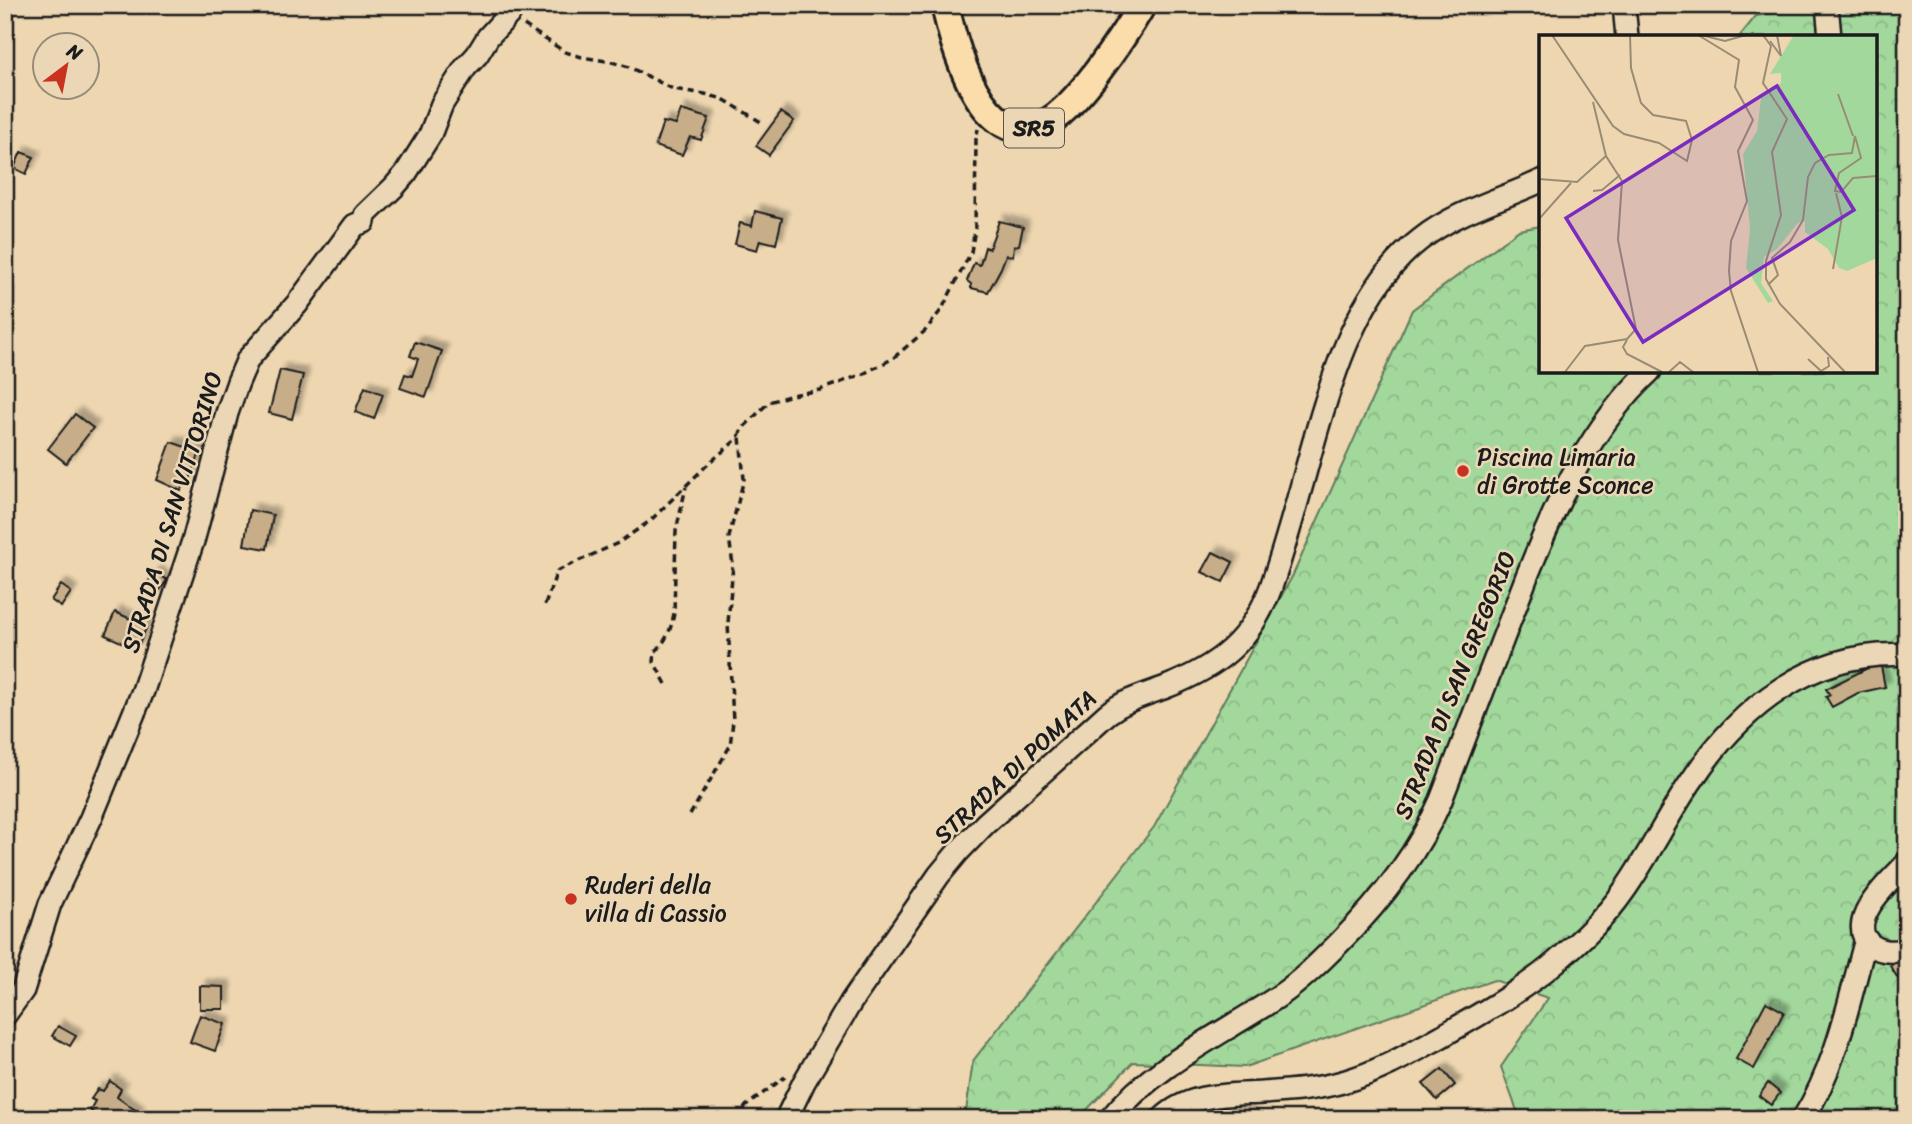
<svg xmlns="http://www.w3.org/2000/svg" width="1912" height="1124" font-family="Sriracha,sans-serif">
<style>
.forest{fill:url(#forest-crowns);stroke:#607a5c;stroke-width:2}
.building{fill:#c7ae89;stroke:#1c1c1c;stroke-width:2;filter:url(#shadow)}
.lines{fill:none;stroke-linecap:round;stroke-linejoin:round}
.minor-casing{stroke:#1c1c1c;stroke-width:26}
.major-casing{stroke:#1c1c1c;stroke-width:32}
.path{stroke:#1c1c1c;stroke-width:3.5;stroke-dasharray:7 5;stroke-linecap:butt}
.minor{stroke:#ebd7b5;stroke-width:21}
.major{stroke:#fbddab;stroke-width:26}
.poi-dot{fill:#c8321e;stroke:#ebd7b5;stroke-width:2.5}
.labels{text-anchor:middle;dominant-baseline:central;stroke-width:5;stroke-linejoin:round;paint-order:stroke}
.shield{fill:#ebd7b5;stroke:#5a544a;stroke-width:2}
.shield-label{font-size:23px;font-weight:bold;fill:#1c1c1c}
.poi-label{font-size:24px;fill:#1c1c1c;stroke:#ebd7b5;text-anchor:start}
.street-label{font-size:24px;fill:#1c1c1c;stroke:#ebd7b5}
.inset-road{fill:none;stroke:#998c75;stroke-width:2}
.view{fill:#7b2cbf;fill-opacity:0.15;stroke:#7b2cbf;stroke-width:3.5}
.inset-edge{fill:none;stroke:#1c1c1c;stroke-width:3.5}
</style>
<defs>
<pattern id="forest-crowns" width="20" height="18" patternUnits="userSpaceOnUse" patternTransform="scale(1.75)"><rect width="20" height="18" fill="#a3d89c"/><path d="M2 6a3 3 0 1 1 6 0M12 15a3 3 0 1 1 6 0" fill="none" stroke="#8cb986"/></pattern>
<filter id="shadow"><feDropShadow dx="6" dy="-6" stdDeviation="2" flood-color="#0004"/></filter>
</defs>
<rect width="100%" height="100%" fill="#edd6b0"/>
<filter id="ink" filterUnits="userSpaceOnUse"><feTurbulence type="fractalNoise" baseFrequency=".0143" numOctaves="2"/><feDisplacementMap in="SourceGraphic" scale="14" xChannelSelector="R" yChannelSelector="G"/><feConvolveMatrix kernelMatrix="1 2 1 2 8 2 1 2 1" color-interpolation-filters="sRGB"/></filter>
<g filter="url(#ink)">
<polygon class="forest" points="1822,5 1907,5 1907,1119 1520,1119 1501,1067 1548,998 1494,980 1245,1067 1133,1062 1078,1119 965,1119 973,1061 1154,827 1293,575 1412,310 1519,230 1541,226 1541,371 1875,371 1875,37 1739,37 1756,16"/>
<g class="building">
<polygon points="681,110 709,118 701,140 690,137 682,155 655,146 663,122 676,125"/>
<polygon points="781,112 794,121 769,155 756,146"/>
<polygon points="21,152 34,157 26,174 14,168"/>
<polygon points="755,211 782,218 776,244 760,240 757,250 735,244 740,223 752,226"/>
<polygon points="999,221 1023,227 1019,245 1014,246 1013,256 1006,255 1001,268 988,292 971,288 971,284 967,281 974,263 980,265 985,247 989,249"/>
<polygon points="415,342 442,351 426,397 400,388 405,374 412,376 418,359 410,356"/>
<polygon points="280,370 303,375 292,419 269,413"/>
<polygon points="365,387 383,394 374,419 355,412"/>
<polygon points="75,414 93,428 66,463 48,449"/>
<polygon points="171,442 200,452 190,479 187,479 181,491 157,480"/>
<polygon points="250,510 273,515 267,549 244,545"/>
<polygon points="1213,552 1233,562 1223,582 1202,572"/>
<polygon points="155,572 167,580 155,597 143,590"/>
<polygon points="61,585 71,592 61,607 51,600"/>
<polygon points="115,612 147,626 137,649 105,635"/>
<polygon points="1880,661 1885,687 1858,693 1832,707 1826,697 1830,695 1826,689 1866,669 1866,663"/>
<polygon points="1904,957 1907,961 1907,976 1899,980 1890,966"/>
<polygon points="200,986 224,987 224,1009 200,1009"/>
<polygon points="1766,1002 1784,1012 1754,1069 1736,1059"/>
<polygon points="200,1015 225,1024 215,1051 190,1042"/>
<polygon points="58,1026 76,1036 70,1046 52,1036"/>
<polygon points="1442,1069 1455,1085 1437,1100 1423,1084"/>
<polygon points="110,1081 121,1089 117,1097 138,1112 133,1119 100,1119 90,1110 95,1101 91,1099 98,1089 103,1091"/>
<polygon points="1768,1083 1780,1093 1771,1105 1759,1096"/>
<polygon points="1248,1114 1248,1119 1221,1119 1221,1115"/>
</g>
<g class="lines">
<defs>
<g id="minor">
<polyline points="1624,5 1627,37"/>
<polyline points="1827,5 1830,37"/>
<path d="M 1907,863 C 1891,880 1844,921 1870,944 C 1881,953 1894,952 1907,950"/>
<polyline points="5,1015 23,990 50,904 91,818 143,691 194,538 227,413 238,382 248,359 297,304 355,225 364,222 365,215 394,187 406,173 430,135 442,104 465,68 477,55 488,37 510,13 514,5"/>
<path d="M 786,1119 L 804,1082 L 851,1002 L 939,875 L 958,852 L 985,824 L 1107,714 C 1125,700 1145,695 1166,687 C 1219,666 1251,641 1271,587 C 1287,541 1299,495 1312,448 C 1332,376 1359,286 1421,239 C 1457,211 1500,200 1541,181"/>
<path d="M 1110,1119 C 1155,1064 1221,1035 1279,996 C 1301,981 1320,962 1339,943 C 1381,901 1417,855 1441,800 L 1527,576 C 1557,501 1590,427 1650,371"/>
<path d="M 1162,1119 C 1189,1093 1227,1095 1262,1093 C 1291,1091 1319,1089 1346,1081 C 1381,1071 1411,1053 1442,1036 C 1482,1013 1522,991 1557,961 C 1581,940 1605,918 1623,892 C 1648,857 1666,819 1690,783 C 1739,708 1812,649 1907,655"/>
<path d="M 1803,1119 C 1837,1064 1849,1001 1866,939"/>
</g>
<path id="major" d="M 945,5 C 954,46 982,153 1044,124 C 1076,109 1123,37 1142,5"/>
</defs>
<use href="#minor" class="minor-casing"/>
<use href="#major" class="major-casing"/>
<g class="path">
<polyline points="524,25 565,52 582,57 612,62 629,67 673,89 705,94 723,99 761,122"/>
<polyline points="545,605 557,571 618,543 650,521 706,466 736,440 745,426 769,402 792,395 820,390 863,374 892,359 925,331 942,309 971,252 975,229 976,139 978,129"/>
<path d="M 666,684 L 654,662 L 655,652 C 667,640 671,630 674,613 L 676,531 L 686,487"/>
<polyline points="690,815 730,746 733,721 728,623 733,565 729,537 744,479 740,437"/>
<polyline points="737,1119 746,1106 785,1077"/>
</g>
<use href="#minor" class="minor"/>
<use href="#major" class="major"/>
</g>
</g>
<g class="poi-dot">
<circle cx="1463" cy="471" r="7"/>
<circle cx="571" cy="899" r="7"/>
</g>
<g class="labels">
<rect class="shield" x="1004" y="108.5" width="60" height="39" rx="5"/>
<g class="shield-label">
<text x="1034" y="128">SR5</text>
</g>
<g class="poi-label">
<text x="1477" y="457">Piscina Limaria<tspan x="1477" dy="28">di Grotte Sconce</tspan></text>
<text x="585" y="885">Ruderi della<tspan x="585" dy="28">villa di Cassio</tspan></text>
</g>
<g class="street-label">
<text transform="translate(172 512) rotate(-73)">STRADA DI SAN VITTORINO</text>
<text transform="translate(1455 685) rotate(-68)">STRADA DI SAN GREGORIO</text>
<text transform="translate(1015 767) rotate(-43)">STRADA DI POMATA</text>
</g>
</g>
<g transform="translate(1539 35)">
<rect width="338" height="338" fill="#edd6b0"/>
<path d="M 255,0 L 338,0 L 338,223 L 308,236 L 300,233 L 289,214 L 266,197 L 266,186 L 259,188 L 238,214 L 225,222 L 222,248 L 234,266 L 229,268 L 207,233 L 211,194 L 204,119 L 218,96 L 222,63 L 242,48 L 242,38 L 231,39 Z" fill="#a3d89c"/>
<path class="inset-road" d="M 13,0 L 74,91 L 85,99 L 120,108 L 148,126 L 153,105 L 147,86 L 114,80 L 102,68 L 92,33 L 91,0M 159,0 L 200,25 L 196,52 L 214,85 L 199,116 L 208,166 L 192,206 L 190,236 L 192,256 L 219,337M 162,0 L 186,6 L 207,0M 224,0 L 232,11 L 224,48 L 248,84 L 233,117 L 242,180 L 227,226 L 227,244 L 241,269 L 306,337M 231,6 L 242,21 L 238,0M 299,59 L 314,101M 0,144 L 38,147 L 67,121M 54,156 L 63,155 L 81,140M 0,184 L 32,148M 294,234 L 303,182 L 297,158M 229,250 L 239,240 L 233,223 L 251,207 L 264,185 L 269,142 L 276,128 L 290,120 L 313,118 L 316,101 L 322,123 L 300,138 L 296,156 L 302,157 L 314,143 L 338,141M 88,305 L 84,312 L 88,319 L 123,337M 269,324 L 282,336 L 290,331 L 289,322M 26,337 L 46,311 L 88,304 L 97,294 L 79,205 L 83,146 L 67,121 L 54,67M 130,337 L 141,327 L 154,337"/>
<path class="view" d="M 238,51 L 315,175 L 104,307 L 27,183 Z"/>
<rect width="338" height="338" class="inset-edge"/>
</g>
<rect width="1912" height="1124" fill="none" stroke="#ebd7b5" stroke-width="28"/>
<rect x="14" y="14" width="1884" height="1096" fill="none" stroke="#1c1c1c" stroke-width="2.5" filter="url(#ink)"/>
<g transform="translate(66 66) rotate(32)"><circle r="33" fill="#ebd7b5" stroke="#988c78" stroke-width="2"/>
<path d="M0-5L12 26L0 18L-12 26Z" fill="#c8321e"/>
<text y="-10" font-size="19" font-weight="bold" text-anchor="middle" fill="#1c1c1c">N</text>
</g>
</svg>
